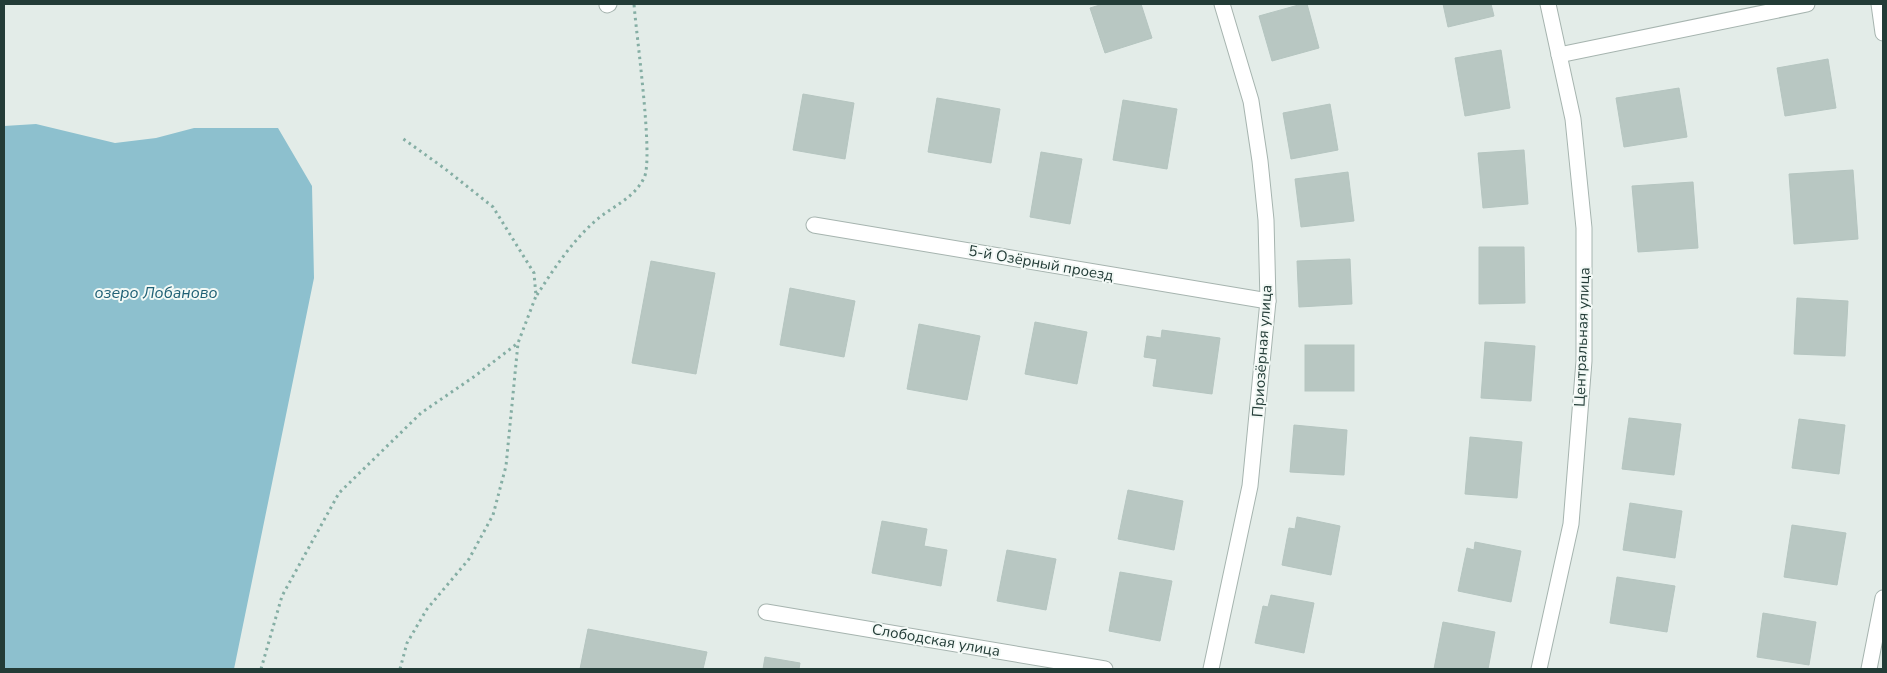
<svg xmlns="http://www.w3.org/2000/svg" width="1887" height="673" font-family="'Nunito Sans',sans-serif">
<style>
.water{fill:#8dc0ce}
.building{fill:#b8c7c2;stroke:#b5c5c0}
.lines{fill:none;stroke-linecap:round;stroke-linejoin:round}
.minor-casing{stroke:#a6b4af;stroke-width:17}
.path{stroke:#85aea4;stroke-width:3;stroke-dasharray:2.5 4;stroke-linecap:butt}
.minor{stroke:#fff;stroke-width:15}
.labels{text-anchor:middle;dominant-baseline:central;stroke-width:4;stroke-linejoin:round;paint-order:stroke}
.street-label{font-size:15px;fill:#233c37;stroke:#f3f9f6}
.water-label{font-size:16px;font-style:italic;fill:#206176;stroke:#f3f9f6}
</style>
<rect width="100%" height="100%" fill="#e3ece8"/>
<polygon class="water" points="36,124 115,143 156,138 194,128 278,128 312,186 314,278 234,669 4,669 4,126"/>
<g class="building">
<polygon points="1103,4 1141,4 1152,38 1105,53 1090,8"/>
<polygon points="1302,4 1307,4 1319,48 1272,61 1259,16"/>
<polygon points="1443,4 1491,4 1494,16 1448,27"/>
<polygon points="1501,50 1510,108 1465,116 1455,58"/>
<polygon points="1828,59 1836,108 1785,116 1777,68"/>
<polygon points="1679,88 1687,137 1624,147 1616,98"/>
<polygon points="803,94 854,103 845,159 793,150"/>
<polygon points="937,98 1000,109 991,163 928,152"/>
<polygon points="1123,100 1177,109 1167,169 1113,160"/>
<polygon points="1330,104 1338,150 1291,159 1283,113"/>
<polygon points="1524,150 1528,204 1483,208 1478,153"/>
<polygon points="1041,152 1082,159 1070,224 1030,217"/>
<polygon points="1853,170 1858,239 1794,244 1789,174"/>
<polygon points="1348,172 1354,221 1301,227 1295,179"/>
<polygon points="1693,182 1698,248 1638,252 1632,186"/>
<polygon points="1479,247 1524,247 1525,303 1479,304"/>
<polygon points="1350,259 1352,304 1299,307 1297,261"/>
<polygon points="651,261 715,273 696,374 632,363"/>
<polygon points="790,288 855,301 844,357 780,345"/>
<polygon points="1797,298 1848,301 1845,356 1794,354"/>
<polygon points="1035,322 1087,332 1077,384 1025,374"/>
<polygon points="919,324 980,336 967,400 907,389"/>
<polygon points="1162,330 1220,338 1212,394 1153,386 1157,359 1144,357 1147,336 1161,338"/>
<polygon points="1485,342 1535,346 1531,401 1481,398"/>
<rect x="1305" y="345" width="49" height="46"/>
<polygon points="1629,418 1681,424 1674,475 1622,469"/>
<polygon points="1799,419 1845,425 1839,474 1792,468"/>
<polygon points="1294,425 1347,430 1344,475 1290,472"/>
<polygon points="1470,437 1522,442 1517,498 1465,494"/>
<polygon points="1128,490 1183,501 1174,550 1118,539"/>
<polygon points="1630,503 1682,511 1675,558 1623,550"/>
<polygon points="1297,517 1340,526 1331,575 1282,565 1289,528 1295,529"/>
<polygon points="882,521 927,529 924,546 947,550 941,586 872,573"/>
<polygon points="1792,525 1846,533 1837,585 1784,577"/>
<polygon points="1475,542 1521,551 1511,602 1458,591 1467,548 1474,550"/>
<polygon points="1007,550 1056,559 1046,610 997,601"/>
<polygon points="1120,572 1172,581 1160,641 1109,631"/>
<polygon points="1617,577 1675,586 1667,632 1610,623"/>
<polygon points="1271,595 1314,603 1304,653 1255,643 1263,606 1268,607"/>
<polygon points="1763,613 1816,622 1809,665 1757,657"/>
<polygon points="1443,622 1495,632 1488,669 1434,669"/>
<polygon points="588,629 707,652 703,669 580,669"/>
<polygon points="765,657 800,663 799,669 763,669"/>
</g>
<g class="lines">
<defs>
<g id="minor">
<polyline points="1879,4 1883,33"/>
<polyline points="607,5 609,4"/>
<polyline points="1559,55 1807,4"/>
<polyline points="814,225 1268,301"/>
<polyline points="766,612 1105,669"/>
<polyline points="1211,669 1250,486 1268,301 1266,220 1260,161 1251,101 1222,4"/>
<polyline points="1539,669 1571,524 1584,361 1584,228 1573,119 1548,4"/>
<polyline points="1869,669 1883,598"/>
</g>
</defs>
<use href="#minor" class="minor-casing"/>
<g class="path">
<path d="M 537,295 C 553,270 571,243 593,223 C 610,207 633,200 644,178 C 654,160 636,33 634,4"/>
<polyline points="261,669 282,596 339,493 421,413 475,376 518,343 536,296 534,273 493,207 444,168 402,138"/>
<polyline points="400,669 407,643 427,609 469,559 493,515 506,466 518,343"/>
</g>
<use href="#minor" class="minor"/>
</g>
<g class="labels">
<g class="street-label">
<text transform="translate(1041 263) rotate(10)">5-й Озёрный проезд</text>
<text transform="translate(1582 337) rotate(-88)">Центральная улица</text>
<text transform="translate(1262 351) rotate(-86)">Приозёрная улица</text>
<text transform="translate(936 640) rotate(10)">Слободская улица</text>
</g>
<g class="water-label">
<text x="156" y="293">озеро Лобаново</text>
</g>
</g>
<rect width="1887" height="673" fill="none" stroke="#233c37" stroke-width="10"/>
</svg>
